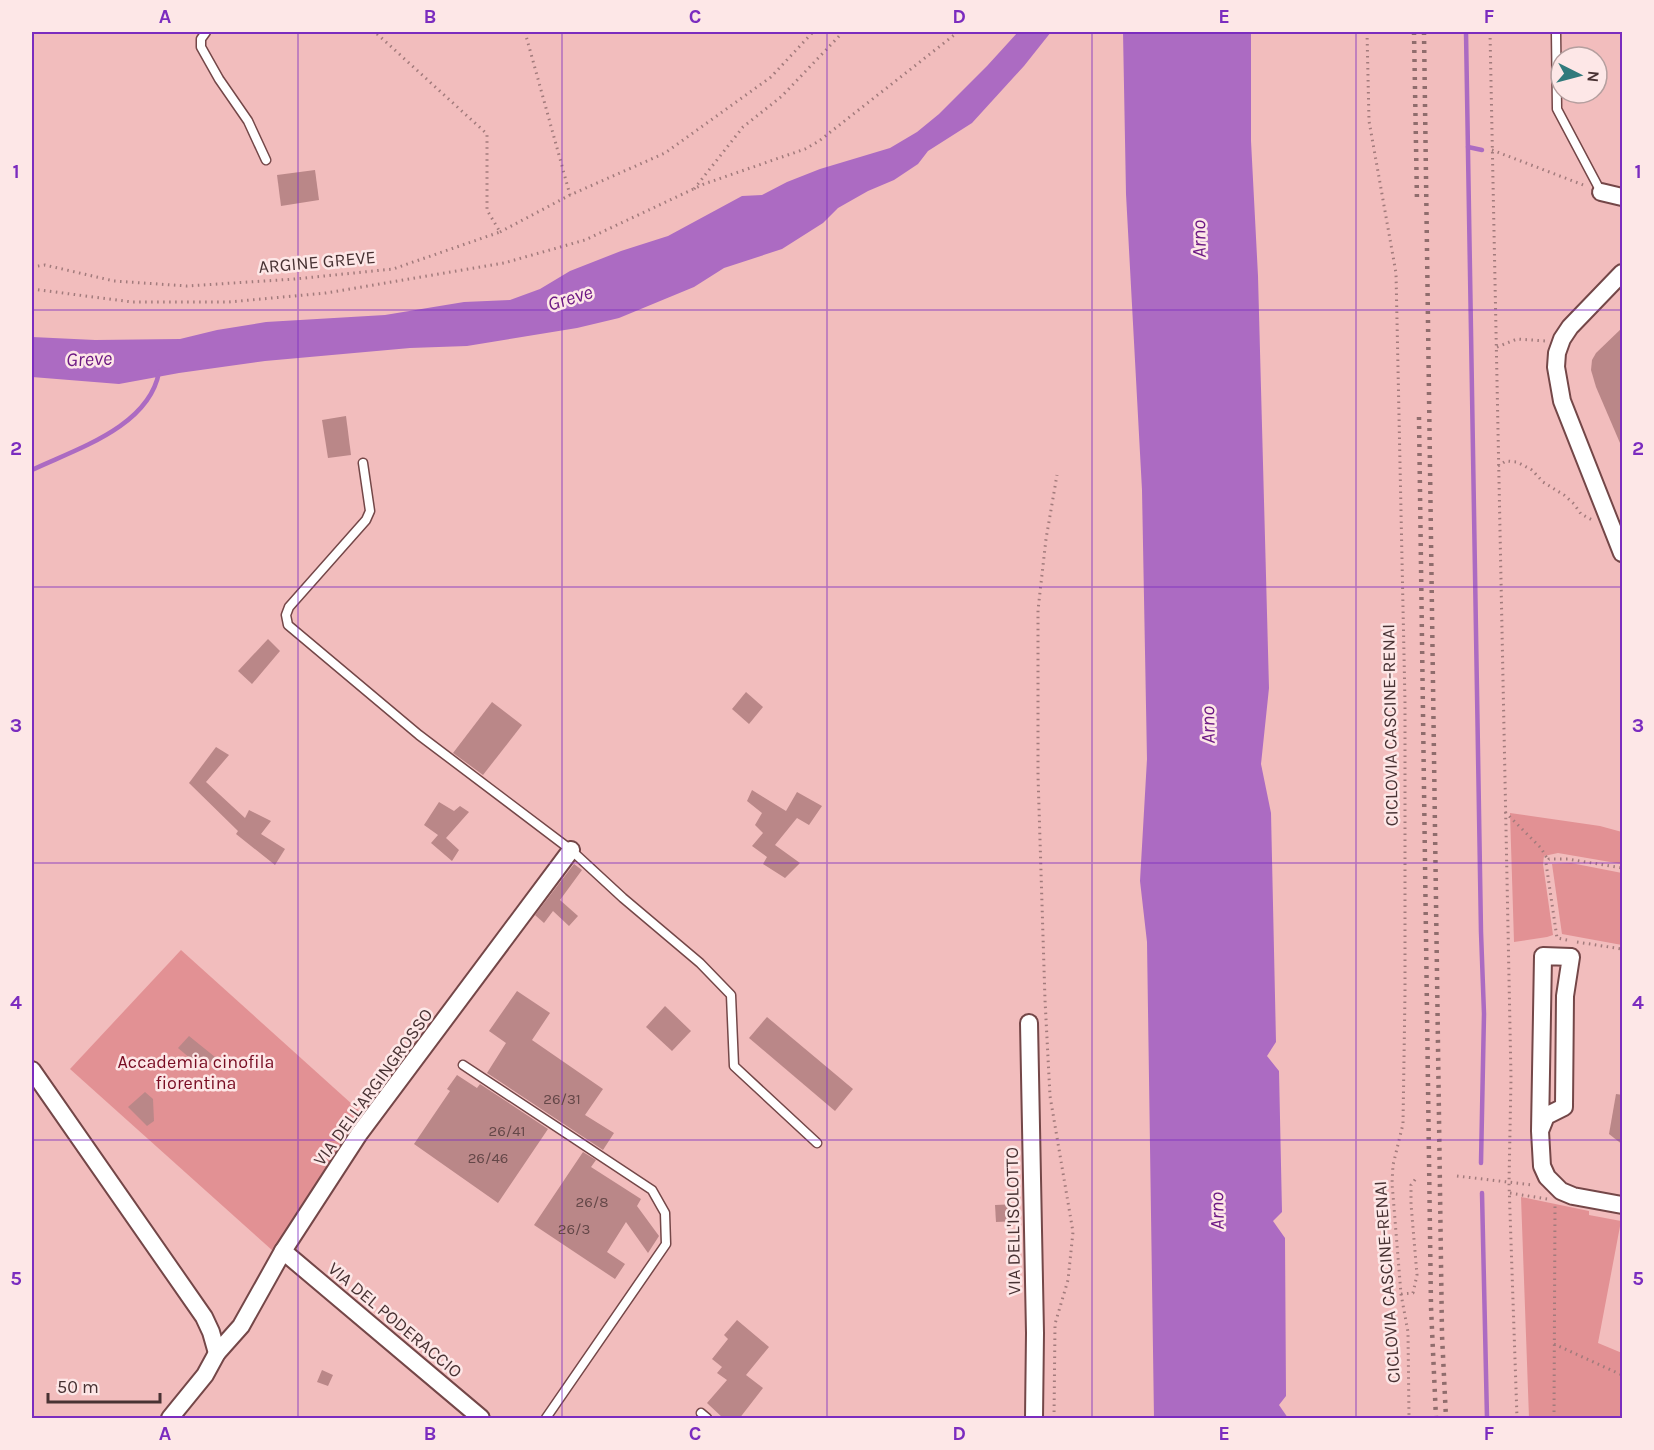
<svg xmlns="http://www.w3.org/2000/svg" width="1654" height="1450" font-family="Karla,sans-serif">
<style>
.green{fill:#e29194}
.water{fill:#ac6bc2}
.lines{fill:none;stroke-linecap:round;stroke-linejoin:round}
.stream{stroke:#ac6bc2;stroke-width:4.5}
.building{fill:#ba8788}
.lane-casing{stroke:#744748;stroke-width:11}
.street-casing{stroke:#744748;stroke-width:20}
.path{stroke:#a27b7c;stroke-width:3;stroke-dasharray:1.5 4.5;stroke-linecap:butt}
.lane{stroke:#fff;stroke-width:8}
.street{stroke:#fff;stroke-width:16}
.rail{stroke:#906d6d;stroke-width:4.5;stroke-dasharray:3 6;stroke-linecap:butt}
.grid{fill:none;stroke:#7b2cbf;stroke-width:1.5;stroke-opacity:0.55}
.labels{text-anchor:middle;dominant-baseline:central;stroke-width:5;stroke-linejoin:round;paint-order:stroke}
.number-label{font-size:15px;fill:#644748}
.street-label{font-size:18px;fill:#483233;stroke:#fde7e7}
.park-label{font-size:18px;fill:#780c23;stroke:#fde7e7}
.water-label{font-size:20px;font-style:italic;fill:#6d1984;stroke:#fde7e7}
.neatline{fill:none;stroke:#7b2cbf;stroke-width:2}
.grid-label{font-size:20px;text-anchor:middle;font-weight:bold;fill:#7b2cbf}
</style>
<rect width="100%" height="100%" fill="#f2bdbd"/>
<g class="green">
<polygon points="1510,813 1600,826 1622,832 1622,864 1558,853 1544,856 1543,864 1553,935 1547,937 1514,942"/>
<polygon points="1571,863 1622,873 1622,945 1562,934 1552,864"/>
<polygon points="181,950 363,1114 273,1251 70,1069"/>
<polygon points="1521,1197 1589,1211 1589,1215 1621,1221 1598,1343 1622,1353 1622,1418 1529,1418"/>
</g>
<g class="water">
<polygon points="1018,32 1051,32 1024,66 972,123 928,151 918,164 894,180 868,191 838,208 823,223 782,249 724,268 694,287 619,318 577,328 467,346 410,348 265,361 179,373 119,384 32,377 32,337 95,340 180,339 217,330 266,322 385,315 464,302 510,300 540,289 570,271 621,251 668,236 742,196 762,195 787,182 820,169 890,148 917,132 939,114 987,66"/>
<polygon points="1123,32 1251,32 1251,141 1258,276 1269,688 1261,764 1271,813 1276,1042 1267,1056 1279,1071 1282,1212 1273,1221 1285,1238 1286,1396 1279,1405 1288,1418 1154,1418 1147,942 1140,881 1147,759 1142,490 1126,194"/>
</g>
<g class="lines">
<g class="stream">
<polyline points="1466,32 1481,932 1484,1014 1481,1163"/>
<polyline points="1468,147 1482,150"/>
<path d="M 32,470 C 76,449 149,427 159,372"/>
<polyline points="1482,1193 1487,1418"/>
</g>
</g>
<g class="building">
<polygon points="315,170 319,200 281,206 277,175"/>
<polygon points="1623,327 1623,450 1596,387 1591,370 1592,360 1596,353"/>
<polygon points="346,416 351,455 328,458 322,420"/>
<polygon points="268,639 280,651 252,684 238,671"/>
<polygon points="746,692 763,707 749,724 732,709"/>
<polygon points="492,702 522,725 483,775 453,753"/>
<polygon points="216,747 229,755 206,782 245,818 249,810 271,821 261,834 285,849 275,865 236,834 238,831 189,783"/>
<polygon points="752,790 786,811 797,792 822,806 809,825 797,818 775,845 800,863 785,878 763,864 767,857 752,846 763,833 755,825 762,813 747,801"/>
<polygon points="439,802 454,811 460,806 469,812 446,838 459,850 452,861 431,843 438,835 424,825"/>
<polygon points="574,864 582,870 560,900 578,916 569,926 553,911 544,923 535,915"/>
<polygon points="517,991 550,1013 532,1040 603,1089 585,1115 614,1133 603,1150 487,1073 506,1043 489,1031"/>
<polygon points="665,1006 691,1031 672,1051 646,1027"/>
<polygon points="767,1017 853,1089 835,1111 749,1038"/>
<polygon points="189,1036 215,1057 204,1070 178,1048"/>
<polygon points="457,1075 477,1088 480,1084 548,1129 498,1203 414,1144 450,1091 447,1089"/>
<polygon points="145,1092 153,1099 154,1121 147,1126 128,1107"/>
<polygon points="1616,1094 1623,1095 1623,1145 1609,1134"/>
<polygon points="583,1152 596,1160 591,1167 641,1199 637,1206 659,1236 648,1253 626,1222 607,1252 625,1264 615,1279 534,1225"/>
<polygon points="1019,1204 1020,1221 996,1222 995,1205"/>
<polygon points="737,1320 769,1347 746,1375 763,1388 739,1419 724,1419 707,1403 727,1380 717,1373 722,1367 712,1359 728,1339 724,1335"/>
<polygon points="322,1370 333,1375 328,1386 317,1382"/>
</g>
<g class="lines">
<defs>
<g id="lane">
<polyline points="206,32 201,39 201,47 219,79 248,121 266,160"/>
<polyline points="1556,32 1557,109 1601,192"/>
<polyline points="363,463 370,511 366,520 289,607 286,615 288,625 419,735 571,850 623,898 700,963 731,995 734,1066 817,1143"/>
<polyline points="463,1065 652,1190 665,1213 666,1244 546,1418"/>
<polyline points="701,1413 707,1418"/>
</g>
<g id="street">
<polyline points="1601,192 1622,197"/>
<polyline points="1622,273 1570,327 1562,339 1557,353 1556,367 1562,401 1622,553"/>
<polyline points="1029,1023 1035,1333 1034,1418"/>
<polyline points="32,1070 204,1317 211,1332 217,1353"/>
<polyline points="1540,1131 1546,1116 1564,1107 1565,996 1571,957 1543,956 1540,1131 1542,1166 1547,1177 1561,1191 1573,1196 1622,1205"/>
<polyline points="283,1251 481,1418"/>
<polyline points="170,1418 205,1375 217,1353 241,1326 283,1251 359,1134 571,850"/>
</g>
</defs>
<use href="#lane" class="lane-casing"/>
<use href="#street" class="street-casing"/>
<g class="path">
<polyline points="525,32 570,195"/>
<polyline points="1367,32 1369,121 1396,273 1405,703 1405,993 1403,1124 1393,1165 1392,1183 1401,1294 1408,1332 1409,1418"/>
<polyline points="1490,32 1511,1078 1509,1183 1517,1418"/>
<polyline points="1492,150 1586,186"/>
<polyline points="694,189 743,127 782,96 843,32"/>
<polyline points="500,232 570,195 665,153 771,77 813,32"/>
<polyline points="32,267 45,265 114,281 187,286 295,279 393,269 500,232 487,210 487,134 375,32"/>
<polyline points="32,289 132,302 229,302 326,293 504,263 585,240 704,184 805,149 819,141 958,32"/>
<polyline points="1497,347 1517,339 1546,341"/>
<polyline points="1498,466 1506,461 1517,462 1532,470 1543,482 1564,495 1574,504 1581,514 1594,521"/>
<polyline points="1505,812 1541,848 1548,860"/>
<polyline points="1567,940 1557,938 1546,863 1549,859 1568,859 1622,868"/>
<polyline points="1577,942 1622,949"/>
<polyline points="1457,1176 1533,1185"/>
<polyline points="1510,1193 1547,1199"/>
<polyline points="1401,1294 1413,1293 1417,1275 1411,1204 1411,1185 1417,1177"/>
<polyline points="1554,1344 1622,1375"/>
<polyline points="1054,1418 1055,1324 1068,1280 1073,1232 1050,1096 1045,1000 1038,776 1038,610 1046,539 1057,475"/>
<polyline points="1554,1418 1555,1206"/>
</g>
<use href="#lane" class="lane"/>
<use href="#street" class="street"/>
<g class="rail">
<polyline points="1414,32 1417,201"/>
<polyline points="1424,32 1442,1335 1446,1418"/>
<polyline points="1419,417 1431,1307 1436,1418"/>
</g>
</g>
<path class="grid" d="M 298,32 L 298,1418M 562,32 L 562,1418M 827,32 L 827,1418M 1092,32 L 1092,1418M 1356,32 L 1356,1418M 32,310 L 1622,310M 32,587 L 1622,587M 32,863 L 1622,863M 32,1140 L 1622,1140"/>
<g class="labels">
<g class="number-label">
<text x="562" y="1099">26/31</text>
<text x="507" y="1131">26/41</text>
<text x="488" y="1158">26/46</text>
<text x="592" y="1202">26/8</text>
<text x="574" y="1229">26/3</text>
</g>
<g class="street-label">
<text transform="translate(317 262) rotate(-5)">ARGINE GREVE</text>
<text transform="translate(1390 725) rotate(-91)">CICLOVIA CASCINE-RENAI</text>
<text transform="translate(373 1087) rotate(-54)">VIA DELL'ARGINGROSSO</text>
<text transform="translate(1013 1221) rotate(-91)">VIA DELL'ISOLOTTO</text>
<text transform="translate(1387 1282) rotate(-94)">CICLOVIA CASCINE-RENAI</text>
<text transform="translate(395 1320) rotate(40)">VIA DEL PODERACCIO</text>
</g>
<g class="park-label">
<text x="196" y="1062">Accademia cinofila<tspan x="196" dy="21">fiorentina</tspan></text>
</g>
<g class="water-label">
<text transform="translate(1199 239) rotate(-91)">Arno</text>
<text transform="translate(570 298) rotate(-17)">Greve</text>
<text transform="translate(89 359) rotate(-2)">Greve</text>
<text transform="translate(1208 725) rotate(-91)">Arno</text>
<text transform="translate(1217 1211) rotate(-91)">Arno</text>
</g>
</g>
<rect width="1654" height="1450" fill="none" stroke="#fde7e7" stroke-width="66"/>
<g transform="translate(1579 75) rotate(96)"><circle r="28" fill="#fde7e7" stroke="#b59f9f" stroke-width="1.5"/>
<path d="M0-4.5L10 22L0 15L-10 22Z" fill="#317a7c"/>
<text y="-9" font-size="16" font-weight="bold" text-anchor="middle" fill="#483233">N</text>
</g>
<path d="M48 1393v9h112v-9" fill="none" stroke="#483233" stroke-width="3"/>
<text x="57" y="1393" font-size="18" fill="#483233" stroke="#fde7e7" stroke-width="4.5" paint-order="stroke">50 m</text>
<rect x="33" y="33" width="1588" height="1384" class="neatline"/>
<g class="grid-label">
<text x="165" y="23">A</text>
<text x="430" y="23">B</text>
<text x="695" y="23">C</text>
<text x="959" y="23">D</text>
<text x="1224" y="23">E</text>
<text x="1489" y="23">F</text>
<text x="16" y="178">1</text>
<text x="1638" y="178">1</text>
<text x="16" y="455">2</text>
<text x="1638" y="455">2</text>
<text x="16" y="732">3</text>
<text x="1638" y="732">3</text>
<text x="16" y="1009">4</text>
<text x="1638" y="1009">4</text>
<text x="16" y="1285">5</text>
<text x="1638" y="1285">5</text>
<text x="165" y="1440">A</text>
<text x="430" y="1440">B</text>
<text x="695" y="1440">C</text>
<text x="959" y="1440">D</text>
<text x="1224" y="1440">E</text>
<text x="1489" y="1440">F</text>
</g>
</svg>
